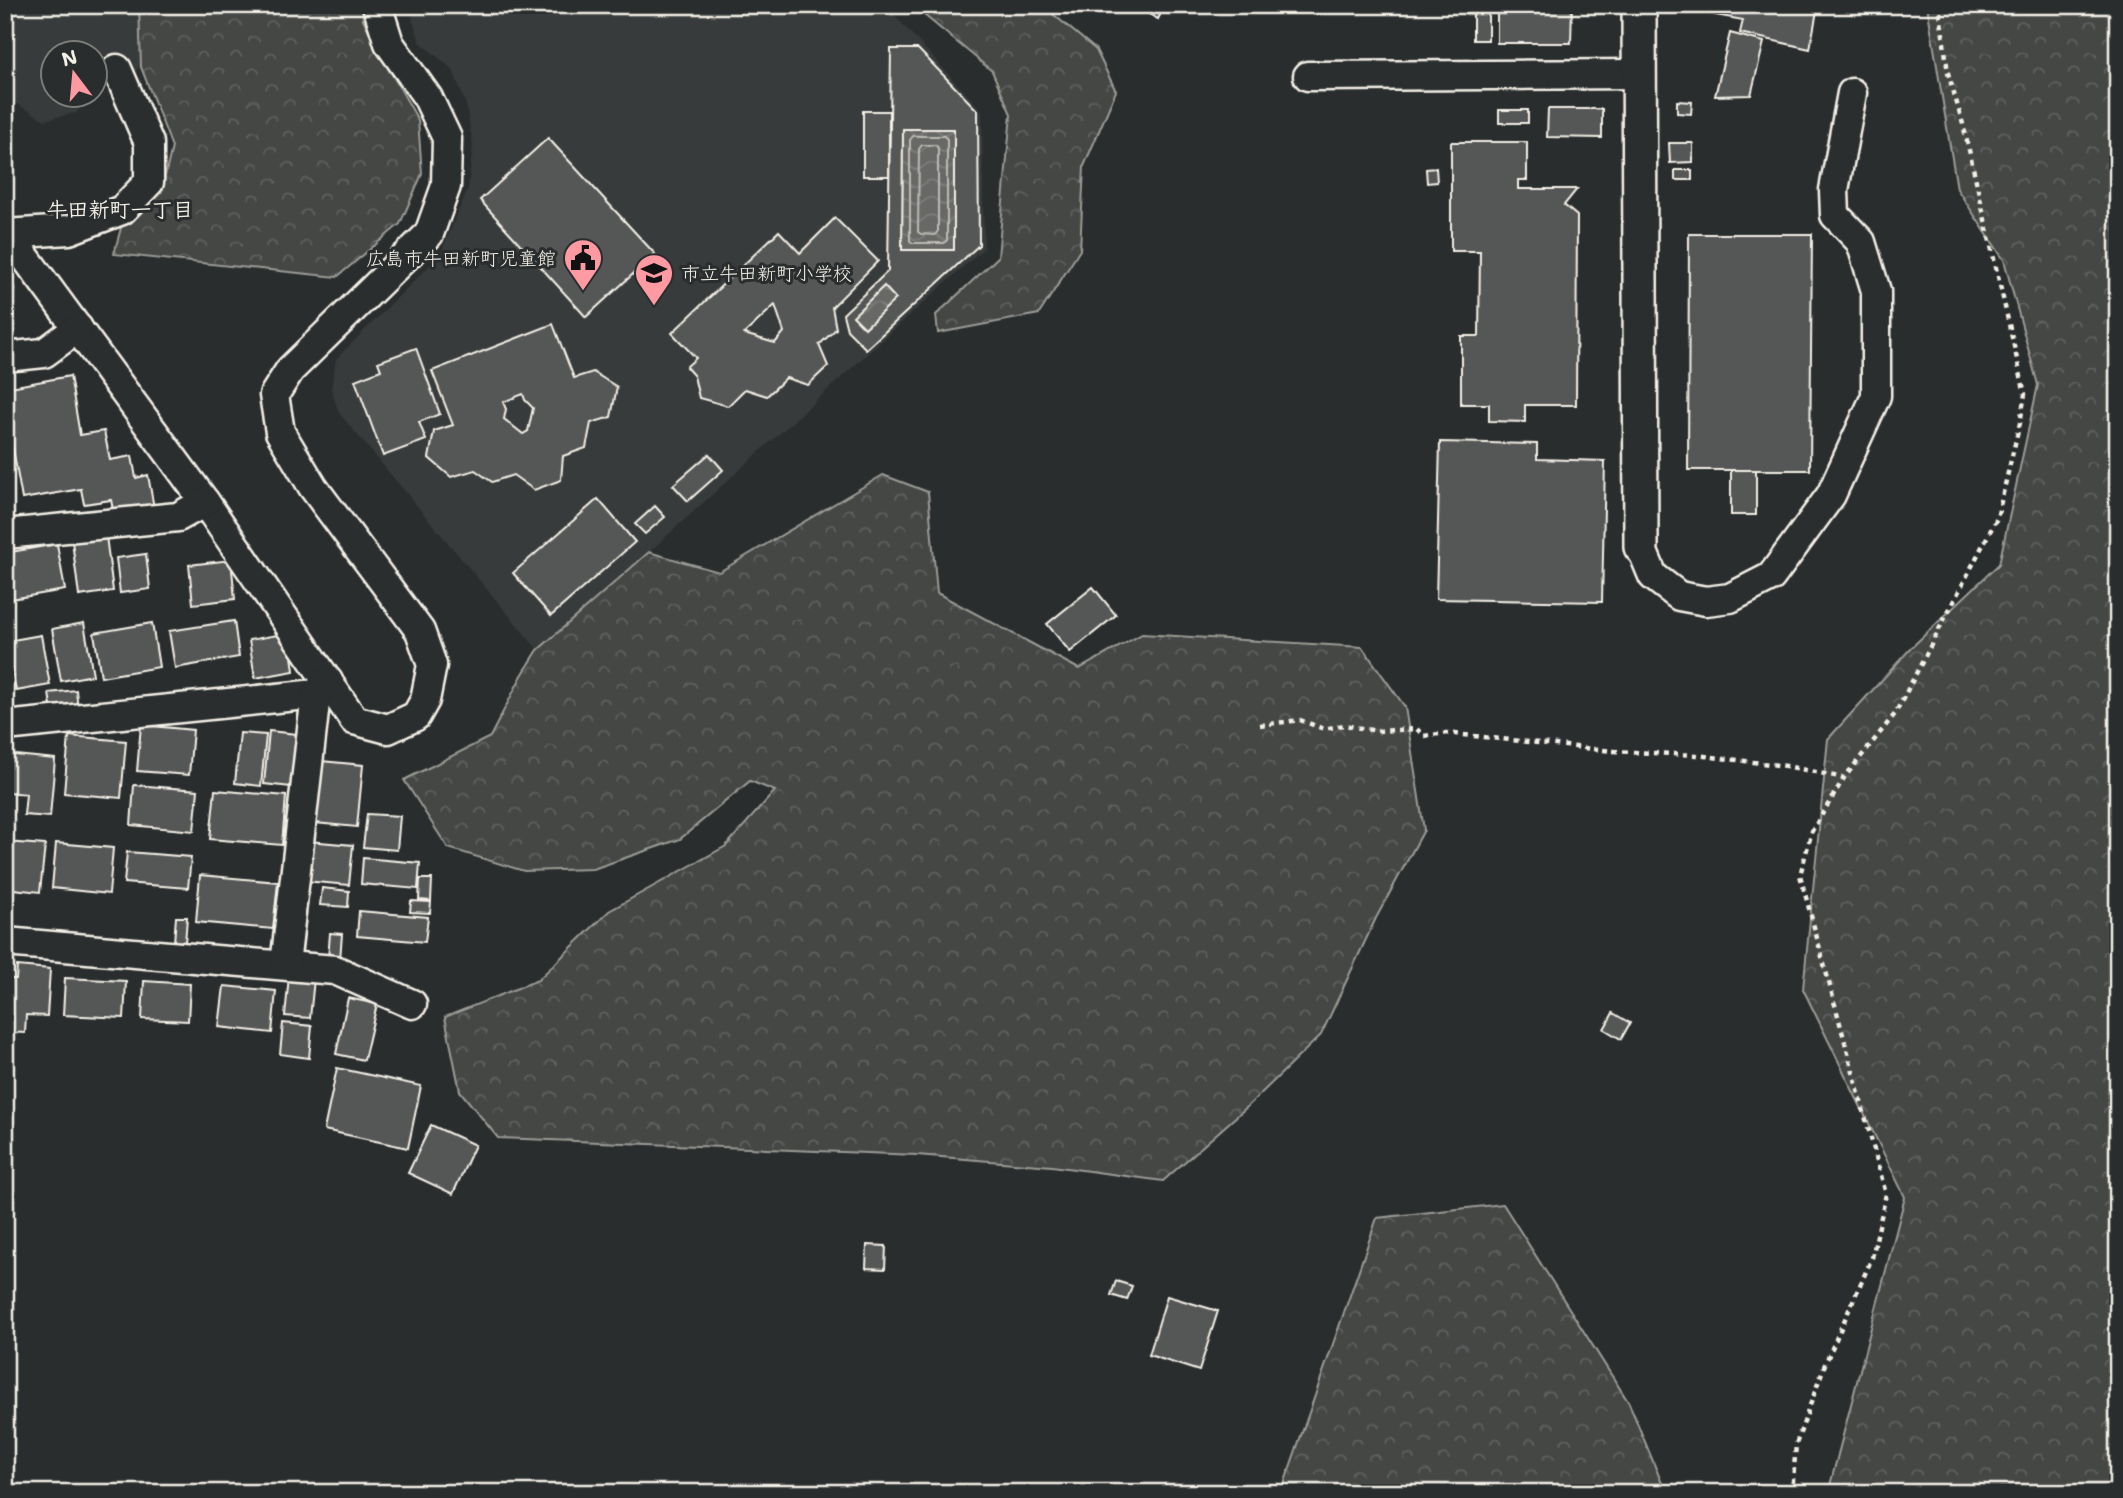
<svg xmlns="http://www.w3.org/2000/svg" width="2123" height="1498" font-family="'Shantell Sans','Klee One',sans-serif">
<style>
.built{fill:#373a3a}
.forest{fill:url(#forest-crowns);stroke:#9c9c96;stroke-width:2}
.water{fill:url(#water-waves);stroke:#9f9f9a;stroke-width:2}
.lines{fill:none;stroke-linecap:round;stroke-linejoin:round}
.shore{stroke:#bcbab4;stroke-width:2}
.building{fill:#555756;stroke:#f4f1e8;stroke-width:2;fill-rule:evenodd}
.minor-casing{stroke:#f4f1e8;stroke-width:33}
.tertiary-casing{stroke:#f4f1e8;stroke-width:38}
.path{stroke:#f4f1e8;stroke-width:4.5;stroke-dasharray:5 5;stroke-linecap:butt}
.minor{stroke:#2a2d2e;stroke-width:28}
.tertiary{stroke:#2a2d2e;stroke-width:33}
.labels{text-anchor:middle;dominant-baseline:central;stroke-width:6;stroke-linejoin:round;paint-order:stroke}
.poi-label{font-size:19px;fill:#f4f1e8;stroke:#2a2d2e;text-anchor:end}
.neighbourhood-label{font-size:21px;font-weight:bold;fill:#f4f1e8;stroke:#2a2d2e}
</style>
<defs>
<pattern id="forest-crowns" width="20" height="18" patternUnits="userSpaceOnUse" patternTransform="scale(1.75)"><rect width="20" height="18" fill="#444645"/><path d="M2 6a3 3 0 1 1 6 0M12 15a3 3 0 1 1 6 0" fill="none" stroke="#606160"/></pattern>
<pattern id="water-waves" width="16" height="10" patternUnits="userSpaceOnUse" patternTransform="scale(1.75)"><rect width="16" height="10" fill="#676866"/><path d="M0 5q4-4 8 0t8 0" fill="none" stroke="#7d7e7c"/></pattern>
</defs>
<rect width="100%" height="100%" fill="#2a2d2e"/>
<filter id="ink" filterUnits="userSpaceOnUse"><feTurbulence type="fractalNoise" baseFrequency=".0143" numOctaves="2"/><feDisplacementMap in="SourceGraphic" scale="14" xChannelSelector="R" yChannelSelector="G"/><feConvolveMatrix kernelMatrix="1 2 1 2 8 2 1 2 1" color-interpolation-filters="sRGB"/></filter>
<g filter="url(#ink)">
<g class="built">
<polygon points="5,5 139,5 141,67 95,91 94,52 52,52 52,94 91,95 76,113 45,120 5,97"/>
<polygon points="413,5 885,5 982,111 984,248 649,552 538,650 339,413 331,389 336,359 440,255 468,188 473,146 466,105 453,70 420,42 412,19"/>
</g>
<g class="forest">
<polygon points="139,5 362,5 363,19 380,53 418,120 422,174 400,224 337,277 114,254 122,224 162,189 172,147 141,67"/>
<polygon points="912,5 1042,5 1096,50 1116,91 1084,166 1080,250 1039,314 938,333 936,315 998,257 1011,114 992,71"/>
<polygon points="1927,5 2118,5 2118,1493 1828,1493 1905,1197 1803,989 1828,739 1911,648 1999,564 2038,385 2004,260 1957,189"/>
<polygon points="883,475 928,492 937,593 1079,669 1142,634 1362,647 1405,707 1424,830 1376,918 1321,1035 1248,1106 1163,1181 1052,1166 917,1155 498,1138 460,1091 445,1017 538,980 609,911 726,846 775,791 750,781 680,839 593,869 524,871 448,848 404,780 490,737 521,677 538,650 649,552 719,572"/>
<polygon points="1503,1204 1629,1403 1666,1493 1281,1493 1377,1218"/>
</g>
<g class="water">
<polygon points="903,129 954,129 954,250 902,250"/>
<polygon points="884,286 896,299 865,328 853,316"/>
</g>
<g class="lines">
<g class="shore">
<polygon points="913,136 944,136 947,139 947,240 944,243 913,243 910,241 910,140"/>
<polygon points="922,145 936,145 938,148 938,231 935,235 921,234 918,232 919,149"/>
</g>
</g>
<g class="building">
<polygon points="1133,5 1165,5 1158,19"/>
<rect x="1473" y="5" width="15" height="35"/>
<polygon points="1497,5 1572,5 1571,43 1497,43"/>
<polygon points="1818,5 1810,49 1740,33 1743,20 1667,6"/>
<polygon points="1730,33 1764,42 1751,95 1715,96"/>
<path d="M 891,49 L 918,49 L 978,111 L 979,245 L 866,349 L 847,330 L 843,314 L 888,271 ZM 903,129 L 954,129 L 954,250 L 902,250 ZM 884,286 L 896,299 L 865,328 L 853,316 Z"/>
<polygon points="1677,101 1692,102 1691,114 1677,113"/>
<polygon points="1548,109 1602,109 1602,138 1547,137"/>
<rect x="1499" y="110" width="29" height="13"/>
<rect x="863" y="111" width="26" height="65"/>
<polygon points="548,138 655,254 586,317 480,200"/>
<polygon points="1451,142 1527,142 1527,180 1518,180 1518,189 1577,189 1564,205 1577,216 1576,405 1525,405 1525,422 1489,421 1489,404 1461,404 1461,336 1479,336 1480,251 1451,251"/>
<polygon points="1669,143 1693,143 1693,162 1670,163"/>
<polygon points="1436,168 1437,182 1427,183 1426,169"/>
<rect x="1675" y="170" width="17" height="10"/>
<path d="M 835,218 L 878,261 L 832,307 L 836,329 L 819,345 L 828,366 L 808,385 L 786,378 L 767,396 L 745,389 L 728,406 L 699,398 L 694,376 L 686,367 L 696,358 L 672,333 L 779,231 L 800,253 ZM 775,305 L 784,332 L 775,343 L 744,334 Z"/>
<polygon points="1689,234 1812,234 1810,470 1688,470"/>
<polygon points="5,286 14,289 6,321 5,321"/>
<path d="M 553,324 L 574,378 L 593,372 L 617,387 L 611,417 L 591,423 L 586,448 L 563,456 L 561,480 L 534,490 L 513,475 L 492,482 L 475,470 L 451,477 L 429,458 L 434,431 L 453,425 L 432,371 ZM 523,394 L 525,400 L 533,408 L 528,431 L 523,434 L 504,419 L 506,409 L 503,402 Z"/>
<polygon points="416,348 440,414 419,422 426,440 383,456 355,380 381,370 378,362"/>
<polygon points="70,376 80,435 104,431 110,460 132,456 136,478 148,475 154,508 114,515 111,500 84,504 81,489 22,499 5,404 5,388"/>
<polygon points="1440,442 1537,444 1537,459 1605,461 1602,602 1436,599"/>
<polygon points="709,454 723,470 688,501 673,485"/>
<rect x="1731" y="470" width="25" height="45"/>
<polygon points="598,499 635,542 551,616 513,573"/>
<polygon points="655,506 665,517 645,534 635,524"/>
<polygon points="106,536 113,591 79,596 72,541"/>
<polygon points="57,544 65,590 5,600 5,553"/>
<polygon points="146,554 150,589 120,593 116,558"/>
<polygon points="231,560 235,599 193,604 189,565"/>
<polygon points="1093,587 1116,615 1070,652 1047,624"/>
<polygon points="234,621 239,657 175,668 169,631"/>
<polygon points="84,623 93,675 61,681 52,629"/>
<polygon points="152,623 159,667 101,677 94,633"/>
<polygon points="289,633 294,671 255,678 249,640"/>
<polygon points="41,635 50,685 16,691 7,641"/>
<polygon points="76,690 78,710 52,713 49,693"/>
<polygon points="141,725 193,730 189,775 137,771"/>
<polygon points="269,731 296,734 291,787 264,784"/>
<polygon points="240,733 266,735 261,786 235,783"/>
<polygon points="69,736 126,741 121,798 64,793"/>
<polygon points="5,754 55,759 50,817 24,815 26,794 5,792"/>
<polygon points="321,761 363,765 357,827 315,823"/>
<polygon points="134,785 198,790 194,831 131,825"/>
<polygon points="215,790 286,796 282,845 210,839"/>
<polygon points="367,814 400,816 397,850 363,847"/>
<polygon points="308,841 353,845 349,885 304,881"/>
<polygon points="5,842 45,845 40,892 5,888"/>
<polygon points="56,843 113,848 109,894 52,888"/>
<polygon points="127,852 191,857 188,888 124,883"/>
<polygon points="363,858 420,863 418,889 361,884"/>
<polygon points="200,875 278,882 273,929 196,922"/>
<polygon points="420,879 432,879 431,901 419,900"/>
<polygon points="322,888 349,891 348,907 320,905"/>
<polygon points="411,901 431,902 430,913 410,912"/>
<polygon points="359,911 428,917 425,942 357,936"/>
<polygon points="176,917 187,917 185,943 174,942"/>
<polygon points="330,933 342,934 340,960 328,960"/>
<polygon points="17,966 50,969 47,1016 26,1015 25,1033 5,1032 5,979 16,979"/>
<polygon points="289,976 314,979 310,1018 285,1016"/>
<polygon points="65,978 126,981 124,1018 63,1015"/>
<polygon points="144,981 190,984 188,1021 142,1019"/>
<polygon points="224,986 276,991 272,1033 219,1027"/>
<polygon points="348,998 377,1004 364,1060 336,1054"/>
<polygon points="1613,1013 1630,1023 1621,1039 1604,1029"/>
<polygon points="283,1023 312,1026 309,1058 280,1054"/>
<polygon points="337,1068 421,1086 408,1148 324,1130"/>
<polygon points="431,1125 475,1145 453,1194 408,1173"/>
<polygon points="867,1245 886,1246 885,1269 866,1268"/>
<polygon points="1116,1281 1132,1286 1127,1300 1111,1295"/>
<polygon points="1167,1296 1218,1311 1199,1371 1149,1355"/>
</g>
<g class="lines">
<defs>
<g id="minor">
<polyline points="1308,76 1639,74"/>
<polyline points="5,234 69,230 122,210 149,182 149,143 117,69"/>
<polyline points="9,235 205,502 354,720 388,729 416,716 425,700 432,665 420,631 313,487 280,432 274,395 290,370 429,234 446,186 447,138 428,98 389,43 377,5"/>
<polyline points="5,357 44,353 78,328"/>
<polyline points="5,534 178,517 205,502"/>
<polyline points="1641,547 1653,576 1679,596 1706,601 1730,598 1771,577 1831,495 1876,396 1876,291 1861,242 1835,215 1834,190 1852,93"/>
<polyline points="5,726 316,694 328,681"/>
<polyline points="5,942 335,970 412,1004"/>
<polyline points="285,965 316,694"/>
</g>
<polyline id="tertiary" points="1639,5 1641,547"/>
</defs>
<use href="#minor" class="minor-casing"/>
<use href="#tertiary" class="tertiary-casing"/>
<g class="path">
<polyline points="1260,725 1300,720 1324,729 1344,725 1377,731 1417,729 1424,736 1446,733 1612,751 1696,755 1786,766 1844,778"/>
<polyline points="1792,1493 1796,1444 1825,1364 1872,1258 1886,1194 1800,875 1812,831 1844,778 1895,714 1997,518 2020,423 2025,394 1963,124 1948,73 1939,5"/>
</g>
<use href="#minor" class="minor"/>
<use href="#tertiary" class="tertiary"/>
</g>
</g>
<defs>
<symbol id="civic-pin" viewBox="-11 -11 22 30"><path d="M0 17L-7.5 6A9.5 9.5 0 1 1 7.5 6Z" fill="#ff9aa2" stroke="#2a2d2e"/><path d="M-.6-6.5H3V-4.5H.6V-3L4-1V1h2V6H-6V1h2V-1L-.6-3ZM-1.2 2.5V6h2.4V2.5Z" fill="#111"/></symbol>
<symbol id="school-pin" viewBox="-11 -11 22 30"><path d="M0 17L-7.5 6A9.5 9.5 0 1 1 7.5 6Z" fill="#ff9aa2" stroke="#2a2d2e"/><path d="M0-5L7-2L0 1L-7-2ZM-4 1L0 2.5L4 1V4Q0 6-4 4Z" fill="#111"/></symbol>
</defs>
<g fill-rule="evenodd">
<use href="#civic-pin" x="561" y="236" width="44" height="60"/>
<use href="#school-pin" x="632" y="251" width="44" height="60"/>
</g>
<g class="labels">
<g class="poi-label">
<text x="556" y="258">広島市牛田新町児童館</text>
<text x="681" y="273" text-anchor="start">市立牛田新町小学校</text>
</g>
<g class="neighbourhood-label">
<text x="120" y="210">牛田新町一丁目</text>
</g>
</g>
<rect width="2123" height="1498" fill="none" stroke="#2a2d2e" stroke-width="28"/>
<rect x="14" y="14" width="2095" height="1470" fill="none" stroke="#f4f1e8" stroke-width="2.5" filter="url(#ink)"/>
<g transform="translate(74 74) rotate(344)"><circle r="33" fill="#2a2d2e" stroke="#7b7b78" stroke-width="2"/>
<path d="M0-5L12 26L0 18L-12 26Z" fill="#ff9aa2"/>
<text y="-10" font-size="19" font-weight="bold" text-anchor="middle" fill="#f4f1e8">N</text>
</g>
</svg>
